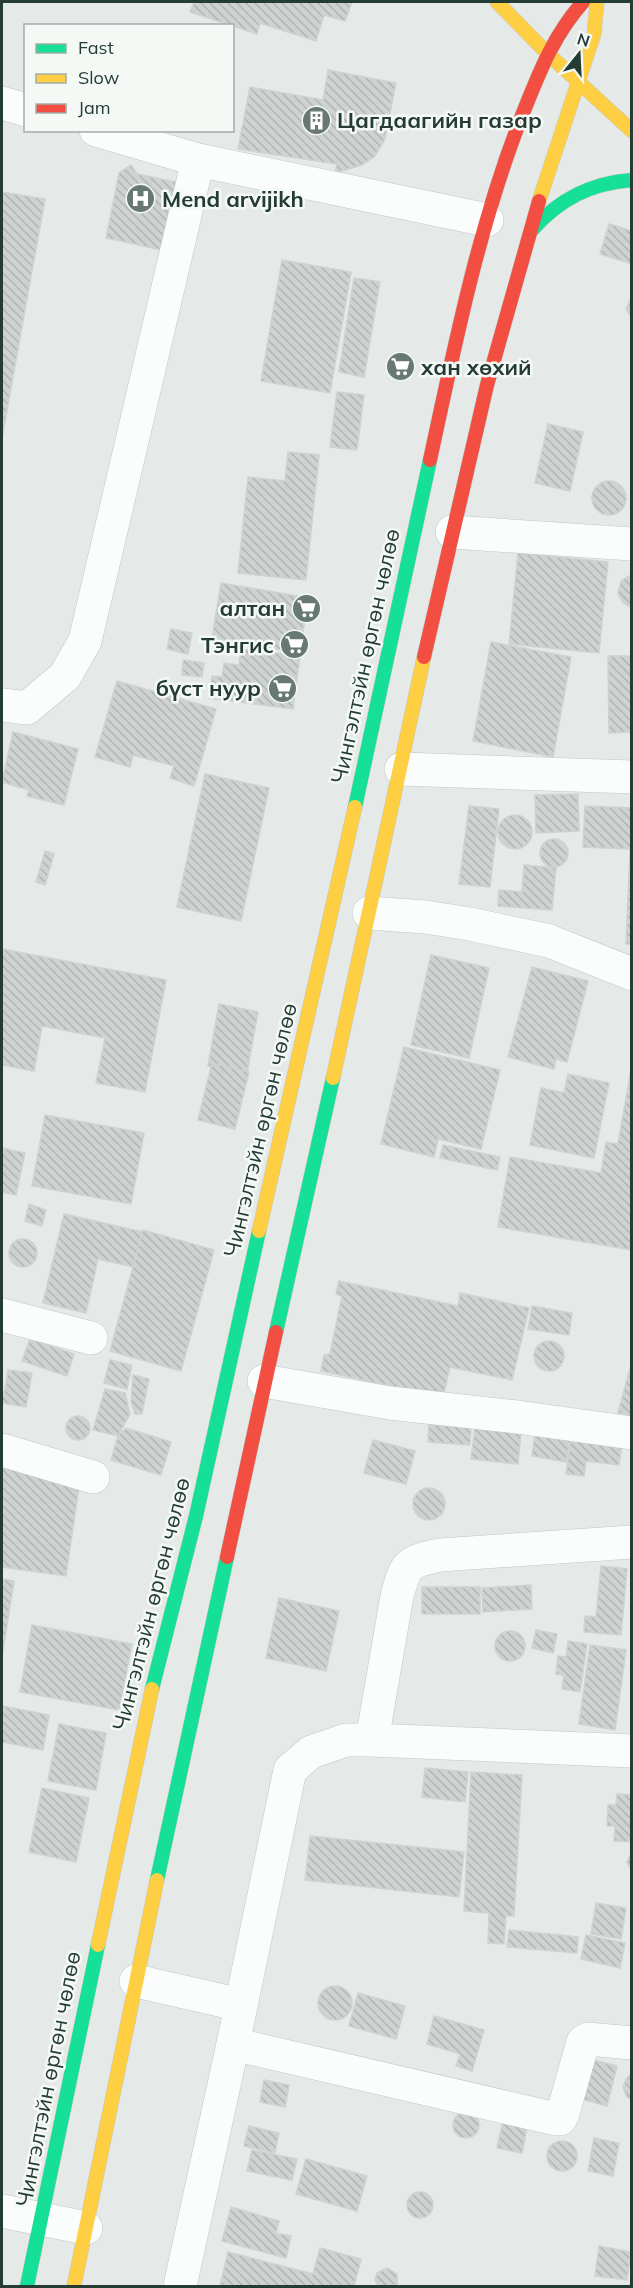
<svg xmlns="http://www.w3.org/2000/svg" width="633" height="2288" font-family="Mulish,sans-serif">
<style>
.building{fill:url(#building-back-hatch);stroke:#ced3d1;stroke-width:1.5}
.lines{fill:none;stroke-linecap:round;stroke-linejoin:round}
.street-casing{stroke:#c2c7c5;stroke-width:34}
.fast-casing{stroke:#c2c8c5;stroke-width:15}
.slow-casing{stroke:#c2c8c5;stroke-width:15}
.jam-casing{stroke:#c2c8c5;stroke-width:15}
.street{stroke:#fbfcfc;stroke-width:33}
.fast{stroke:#16e098;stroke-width:14}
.slow{stroke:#ffcf43;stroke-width:14}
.jam{stroke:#f24e42;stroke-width:14}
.labels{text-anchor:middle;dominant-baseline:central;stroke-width:5;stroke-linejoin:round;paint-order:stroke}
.poi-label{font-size:22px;font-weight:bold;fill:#253c35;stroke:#f4f9f6;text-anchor:start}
.street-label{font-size:22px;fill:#253c35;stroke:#f4f9f6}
</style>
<defs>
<pattern id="building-back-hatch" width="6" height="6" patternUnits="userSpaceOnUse" patternTransform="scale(1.5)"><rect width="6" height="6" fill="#ced3d1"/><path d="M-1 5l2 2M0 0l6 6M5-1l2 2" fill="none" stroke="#b1b6b4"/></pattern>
</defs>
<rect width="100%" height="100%" fill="#e5eae8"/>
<g class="building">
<polygon points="194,2 352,2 345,21 324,15 316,41 260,23 257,34 190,12"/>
<polygon points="328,70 396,83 385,139 375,156 362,165 335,173 337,164 238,149 250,87 323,100"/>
<polygon points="131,165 137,174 176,182 162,250 106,238 119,173"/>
<polygon points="2,192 45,199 2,438"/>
<polygon points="609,224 632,231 632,264 600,254"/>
<polygon points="282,260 351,272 330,393 261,381"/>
<polygon points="354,278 380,282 364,377 339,372"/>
<polygon points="631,298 632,298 632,318 626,309"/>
<polygon points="337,392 364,395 357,450 330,447"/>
<polygon points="548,424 583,432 570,491 535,483"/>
<polygon points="288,452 319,455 306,580 238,573 248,477 285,481"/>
<circle cx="609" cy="498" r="17"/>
<polygon points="518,553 608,562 599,653 509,644"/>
<polygon points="631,575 632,575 632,608 623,603 618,593 621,581"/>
<polygon points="221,583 309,598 299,653 212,638"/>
<polygon points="171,629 192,633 188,654 167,649"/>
<polygon points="491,642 571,657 553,757 473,741"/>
<polygon points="241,649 300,656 293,709 209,698 212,676 222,677 224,663 239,665"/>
<polygon points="608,656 632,656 632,732 609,733"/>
<polygon points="183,660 204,663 202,677 182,675"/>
<polygon points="117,681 216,709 194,786 170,778 174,766 133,755 130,767 95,757"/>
<polygon points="13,732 78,749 64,805 27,796 29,790 2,782"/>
<polygon points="205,774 269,788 241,921 177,907"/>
<polygon points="578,794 579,831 536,833 535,795"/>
<polygon points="469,806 499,809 490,887 459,884"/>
<polygon points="585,806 632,808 632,944 626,944 630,849 583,847"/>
<circle cx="515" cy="832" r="17"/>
<circle cx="554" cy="853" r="14"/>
<polygon points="45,851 54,854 45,885 36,882"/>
<polygon points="524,865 556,868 552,910 498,906 499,890 522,892"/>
<polygon points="2,949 166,980 145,1092 96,1083 105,1038 42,1026 34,1071 2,1065"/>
<polygon points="431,955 489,968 469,1058 411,1045"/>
<polygon points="532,967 588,981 567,1062 556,1059 554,1069 508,1057"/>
<polygon points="219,1004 258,1012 247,1073 208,1066"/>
<polygon points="404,1047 500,1070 481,1149 438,1139 434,1157 381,1144"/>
<polygon points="212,1063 249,1072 235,1129 198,1120"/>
<polygon points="631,1069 632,1250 498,1227 510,1157 601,1173 606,1142 618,1144"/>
<polygon points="568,1074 609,1083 594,1158 530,1145 541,1088 564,1093"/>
<polygon points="45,1115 144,1133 131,1204 32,1186"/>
<polygon points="443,1145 500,1157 497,1170 440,1158"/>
<polygon points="2,1148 25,1153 16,1195 2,1192"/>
<polygon points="29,1204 46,1210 42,1226 25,1221"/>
<polygon points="64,1214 143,1232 134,1267 98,1259 86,1313 43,1303"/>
<polygon points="143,1230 214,1250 181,1371 110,1351"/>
<circle cx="23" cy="1253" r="14"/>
<polygon points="339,1281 458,1306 460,1293 529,1308 512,1380 450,1367 443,1397 321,1371 324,1355 330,1354 342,1296 336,1294"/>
<polygon points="532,1306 572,1313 569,1335 528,1329"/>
<polygon points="30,1339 74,1354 67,1376 22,1361"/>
<circle cx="549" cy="1356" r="15"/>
<polygon points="110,1360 132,1365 127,1389 104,1383"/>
<polygon points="632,1361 632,1416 618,1413"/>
<polygon points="8,1370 32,1373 26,1407 2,1403 2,1391 5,1391"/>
<polygon points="133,1375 149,1379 142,1414 135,1414 131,1402"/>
<polygon points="105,1389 125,1393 130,1414 118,1436 93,1430"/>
<circle cx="78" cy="1428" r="12"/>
<polygon points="429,1425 471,1427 470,1445 428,1442"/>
<polygon points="475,1427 521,1432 518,1464 471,1459"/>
<polygon points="126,1428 171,1442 161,1475 111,1460 118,1436"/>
<polygon points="535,1433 570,1439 566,1462 532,1456"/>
<polygon points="571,1437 622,1443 619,1465 586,1461 584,1476 566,1474"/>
<polygon points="373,1440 415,1451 406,1484 364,1473"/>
<polygon points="2,1468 80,1480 66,1576 2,1567"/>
<circle cx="429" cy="1504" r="16"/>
<polygon points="601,1566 627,1569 621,1635 584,1632 585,1616 596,1617"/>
<polygon points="2,1579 14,1581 2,1657"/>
<polygon points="531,1585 532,1609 483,1612 482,1588"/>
<rect x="422" y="1587" width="58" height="27"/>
<polygon points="279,1598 339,1611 326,1671 266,1658"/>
<polygon points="32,1625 132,1644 119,1710 20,1692"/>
<polygon points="536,1630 557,1634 553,1653 532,1648"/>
<circle cx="510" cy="1646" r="15"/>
<polygon points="568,1641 587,1644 580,1692 562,1689 564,1675 556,1674 558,1656 566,1657"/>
<polygon points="590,1645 626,1650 615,1730 579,1724"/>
<polygon points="2,1706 49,1715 43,1750 2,1742"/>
<polygon points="59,1724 106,1733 96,1790 48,1781"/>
<polygon points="425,1768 468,1772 465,1802 422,1797"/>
<polygon points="471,1772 522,1775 514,1916 506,1916 504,1944 488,1943 489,1913 464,1911"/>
<polygon points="42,1788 89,1798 76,1862 29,1852"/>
<polygon points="617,1794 632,1795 632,1842 614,1841 615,1826 607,1826 608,1805 616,1805"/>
<polygon points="310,1836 464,1852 459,1897 305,1880"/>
<polygon points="632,1851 632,1872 627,1862"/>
<polygon points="596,1903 626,1908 621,1939 591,1934"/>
<polygon points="509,1930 578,1937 577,1953 507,1947"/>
<polygon points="586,1935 625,1943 620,1968 581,1959"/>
<circle cx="335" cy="2003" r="17"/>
<polygon points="358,1993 405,2006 396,2039 349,2026"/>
<polygon points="434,2016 484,2030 472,2071 456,2066 460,2054 427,2044"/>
<polygon points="586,2058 617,2066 607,2106 575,2097"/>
<polygon points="630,2075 632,2075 632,2100 627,2097 623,2088 626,2079"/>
<polygon points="264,2080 289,2085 285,2107 260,2102"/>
<circle cx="466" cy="2125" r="13"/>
<polygon points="505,2112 529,2117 522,2153 497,2148"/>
<polygon points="249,2126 279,2133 275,2153 244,2146"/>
<polygon points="594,2138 619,2143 613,2176 588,2171"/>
<circle cx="562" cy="2156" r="15"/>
<polygon points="252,2150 297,2159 292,2180 247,2171"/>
<polygon points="306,2159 367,2176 357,2211 296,2194"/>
<circle cx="420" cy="2205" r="13"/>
<polygon points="231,2207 279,2221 276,2233 291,2236 286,2258 222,2241"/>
<polygon points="599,2246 631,2252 627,2280 595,2276"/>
<polygon points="320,2248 361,2259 354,2286 220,2286 228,2252 313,2274"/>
<polygon points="387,2268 397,2274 397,2285 378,2286 375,2280 377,2273"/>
</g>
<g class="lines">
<defs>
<g id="street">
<polyline points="2,103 26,110"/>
<polyline points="96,130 198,160 487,220"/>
<polyline points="452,532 632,544"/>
<polyline points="2,705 27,708 65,676 85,641 198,160"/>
<polyline points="401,769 632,777"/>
<polyline points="369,913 425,917 470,924 549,941 632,974"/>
<polyline points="2,1315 91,1338"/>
<polyline points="264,1381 390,1403 517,1417 632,1433"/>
<polyline points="2,1450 93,1477"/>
<path d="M 372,1740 L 397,1596 C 406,1563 407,1562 440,1555 L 632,1542"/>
<polyline points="136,1981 241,2005"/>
<polyline points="233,2044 290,1770 311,1752 346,1740 372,1740 632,1751"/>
<polyline points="2,2211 86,2228"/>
<polyline points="180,2286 233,2044 556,2119 560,2119 563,2113 583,2042 588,2039 632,2043"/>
</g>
<g id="fast">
<path d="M 532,230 C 559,199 591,183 632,180"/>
<polyline points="355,807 430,460"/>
<polyline points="276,1332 333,1078"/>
<polyline points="152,1689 196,1516 259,1231"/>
<polyline points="157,1880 227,1557"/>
<polyline points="27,2286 98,1945"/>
</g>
<g id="slow">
<polyline points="497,2 547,53 632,131"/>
<polyline points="539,201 594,34 597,2"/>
<polyline points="333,1078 424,657"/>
<polyline points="259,1231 355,807"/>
<polyline points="98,1945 152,1689"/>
<polyline points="74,2286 157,1880"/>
</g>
<g id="jam">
<path d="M 430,460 C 455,344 479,224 523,113 C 540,71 553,36 583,2"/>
<polyline points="424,657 487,385 539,201"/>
<polyline points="227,1557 276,1332"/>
</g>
</defs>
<use href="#street" class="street-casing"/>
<use href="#fast" class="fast-casing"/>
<use href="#slow" class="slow-casing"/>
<use href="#jam" class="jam-casing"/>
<use href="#street" class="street"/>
<use href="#fast" class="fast"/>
<use href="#slow" class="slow"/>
<use href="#jam" class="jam"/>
</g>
<defs>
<symbol id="building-disc" viewBox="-11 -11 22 22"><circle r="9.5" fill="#687974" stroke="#f4f9f6"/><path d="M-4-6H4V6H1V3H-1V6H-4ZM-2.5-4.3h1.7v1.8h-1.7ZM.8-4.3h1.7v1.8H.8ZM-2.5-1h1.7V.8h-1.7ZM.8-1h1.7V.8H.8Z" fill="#fff"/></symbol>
<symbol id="hospital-disc" viewBox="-11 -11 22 22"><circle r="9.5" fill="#687974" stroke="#f4f9f6"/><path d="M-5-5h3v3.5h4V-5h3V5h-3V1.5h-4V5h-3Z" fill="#fff"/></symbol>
<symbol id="supermarket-disc" viewBox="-11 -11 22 22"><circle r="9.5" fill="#687974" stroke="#f4f9f6"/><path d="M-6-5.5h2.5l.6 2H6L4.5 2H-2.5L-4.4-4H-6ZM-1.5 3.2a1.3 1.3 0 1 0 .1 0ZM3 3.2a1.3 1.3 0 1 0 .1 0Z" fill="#fff"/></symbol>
</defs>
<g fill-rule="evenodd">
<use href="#building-disc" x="300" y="104" width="33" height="33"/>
<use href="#hospital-disc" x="124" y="182" width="33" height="33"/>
<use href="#supermarket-disc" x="384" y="350" width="33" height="33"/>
<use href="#supermarket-disc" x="290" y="592" width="33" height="33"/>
<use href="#supermarket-disc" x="278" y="628" width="33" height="33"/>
<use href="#supermarket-disc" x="266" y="672" width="33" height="33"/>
</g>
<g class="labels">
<g class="poi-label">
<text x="337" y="120">Цагдаагийн газар</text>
<text x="162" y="199">Mend arvijikh</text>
<text x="421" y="367">хан хөхий</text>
<text x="285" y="608" text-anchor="end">алтан</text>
<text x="274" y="645" text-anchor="end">Тэнгис</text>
<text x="261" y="688" text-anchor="end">бүст нуур</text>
</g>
<g class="street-label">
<text transform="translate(365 656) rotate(-78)">Чингэлтэйн өргөн чөлөө</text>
<text transform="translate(260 1130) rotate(-77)">Чингэлтэйн өргөн чөлөө</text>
<text transform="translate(151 1604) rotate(-76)">Чингэлтэйн өргөн чөлөө</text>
<text transform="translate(48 2079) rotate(-79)">Чингэлтэйн өргөн чөлөө</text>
</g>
</g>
<rect width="633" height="2288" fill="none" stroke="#253c35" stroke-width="6"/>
<rect x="24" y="24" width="210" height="108" fill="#f4f9f6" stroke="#a1ada9" stroke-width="1.5"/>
<rect x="36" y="44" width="30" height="9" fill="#16e098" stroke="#a1ada9" stroke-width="1.5"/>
<text x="78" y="54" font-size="18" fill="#253c35">Fast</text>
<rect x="36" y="74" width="30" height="9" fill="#ffcf43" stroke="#a1ada9" stroke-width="1.5"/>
<text x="78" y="84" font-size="18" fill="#253c35">Slow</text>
<rect x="36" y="104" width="30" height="9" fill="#f24e42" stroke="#a1ada9" stroke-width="1.5"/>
<text x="78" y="114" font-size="18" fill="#253c35">Jam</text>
<g transform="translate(579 54) rotate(18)" stroke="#f4f9f6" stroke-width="4.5" paint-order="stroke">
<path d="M0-4.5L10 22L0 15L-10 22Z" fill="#253c35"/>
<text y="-9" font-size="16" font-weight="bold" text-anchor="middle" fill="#253c35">N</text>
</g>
</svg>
